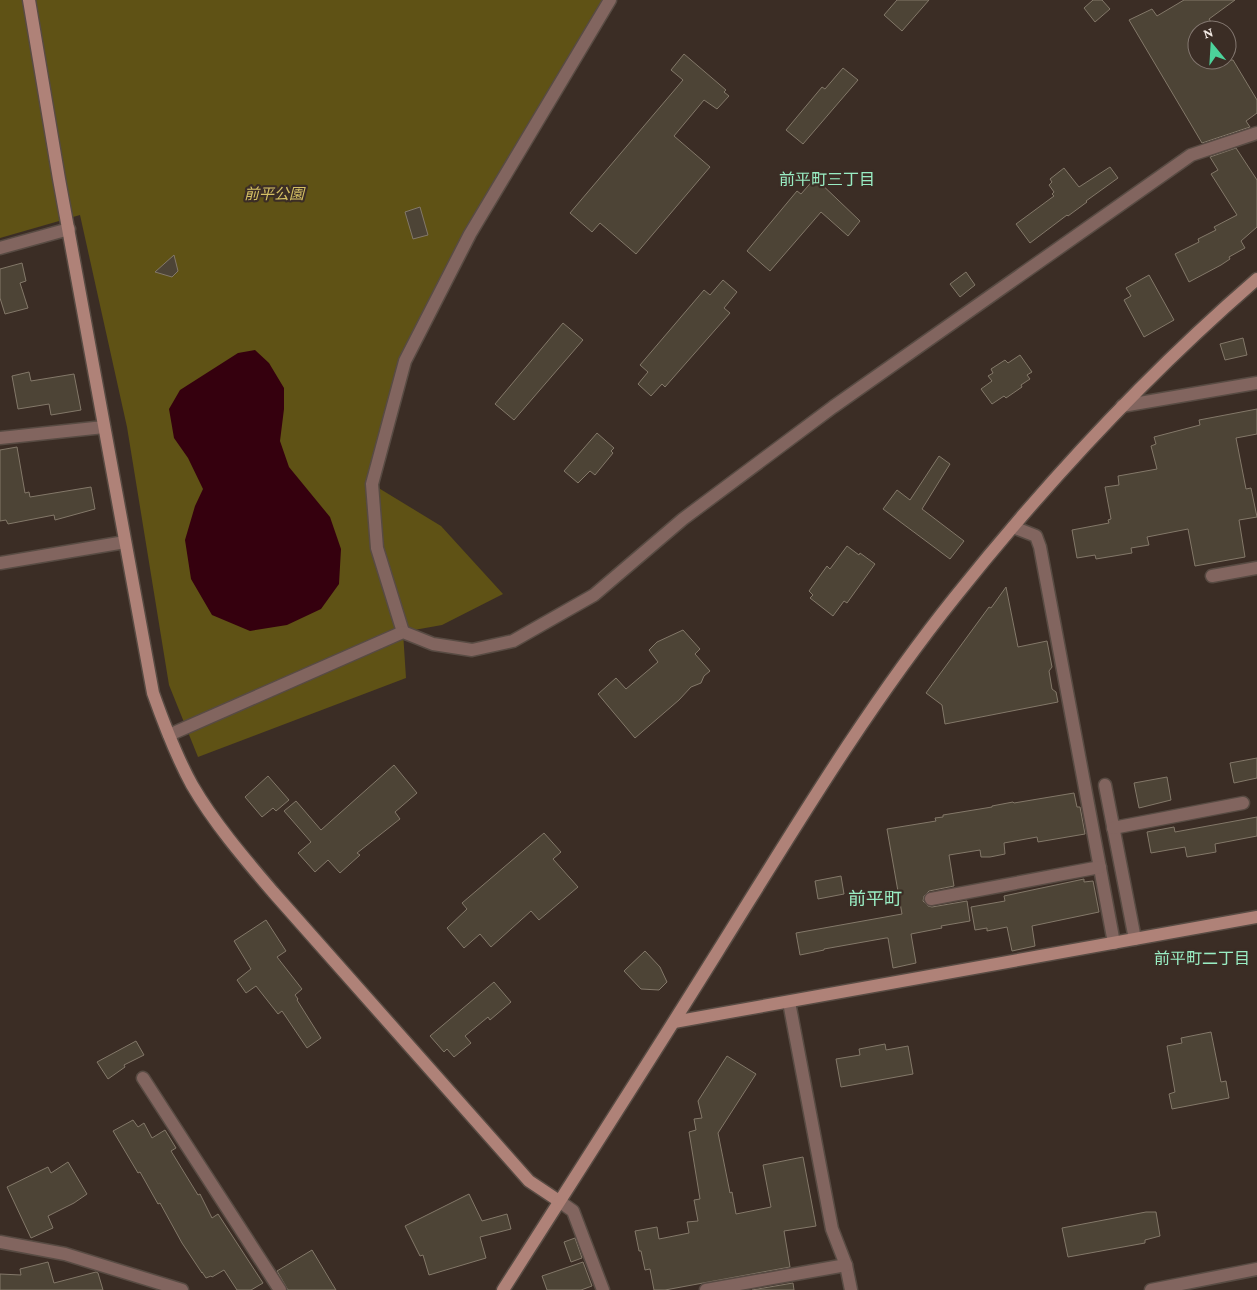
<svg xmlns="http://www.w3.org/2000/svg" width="1257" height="1290" font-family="'Crimson Pro','Noto Sans JP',serif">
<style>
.green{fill:#5f5215}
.water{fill:#35000e}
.building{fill:#4d4436;stroke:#837869}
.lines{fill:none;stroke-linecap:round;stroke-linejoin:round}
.street-casing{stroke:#584b43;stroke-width:15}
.secondary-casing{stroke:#584b43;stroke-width:15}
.street{stroke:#82655f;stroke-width:12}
.secondary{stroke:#af8278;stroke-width:12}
.labels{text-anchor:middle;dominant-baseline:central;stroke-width:4.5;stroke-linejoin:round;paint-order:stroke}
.park-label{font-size:15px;font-style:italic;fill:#d5c064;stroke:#3b2d25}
.neighbourhood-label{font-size:16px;fill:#99edc3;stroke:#3b2d25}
.quarter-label{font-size:18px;fill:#99edc3;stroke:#3b2d25}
</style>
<rect width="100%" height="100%" fill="#3b2d25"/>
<polygon class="green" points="0,0 610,0 470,234 405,361 372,484 441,526 503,594 442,625 403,632 406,678 198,757 169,685 127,427 80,215 0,238"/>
<polygon class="water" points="255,350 269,363 284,388 284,409 280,441 289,467 330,517 341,549 339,584 321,609 287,625 250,631 212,615 191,579 185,540 195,506 203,489 188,458 174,438 169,409 180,390 238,353"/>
<g class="building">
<polygon points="897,0 929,0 902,31 884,15"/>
<polygon points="1093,0 1102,0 1110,9 1095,22 1084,8"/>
<polygon points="1184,0 1235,0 1209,19 1216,30 1197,30 1197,60 1233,60 1257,100 1257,113 1246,121 1250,127 1202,143 1129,20 1152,9 1157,16"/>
<polygon points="684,54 726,90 724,92 729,96 717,109 704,100 674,136 710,167 636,254 600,223 592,232 570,213 683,80 671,70"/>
<polygon points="843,68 858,80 803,144 786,130 822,87 825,89"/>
<polygon points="1236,148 1257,180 1257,227 1241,241 1245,248 1229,257 1230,259 1221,265 1189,282 1175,254 1199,242 1198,239 1216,230 1214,227 1237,215 1211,174 1218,170 1210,157"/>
<polygon points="1110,167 1118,178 1086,201 1087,202 1068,216 1067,215 1030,243 1016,224 1054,196 1052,194 1054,192 1049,185 1052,182 1050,179 1064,168 1079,187"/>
<polygon points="815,178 860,221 848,236 821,212 770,271 747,251 797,191 801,194"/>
<polygon points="420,207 428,235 413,239 405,212"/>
<polygon points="174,255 178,271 172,277 155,272"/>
<polygon points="22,263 26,281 20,283 28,308 5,314 0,298 0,269"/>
<polygon points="966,272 975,285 960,297 950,284"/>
<polygon points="1149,275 1174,320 1144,337 1124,300 1131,296 1126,288"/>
<polygon points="723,280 737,292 724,308 730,313 665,387 662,384 651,396 638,384 648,372 640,365 704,290 710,295"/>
<polygon points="563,323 583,340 514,420 495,404"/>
<polygon points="1243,338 1247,355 1225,360 1220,344"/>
<polygon points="1020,355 1032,372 1027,375 1030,379 1021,385 1022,387 1006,398 1004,396 992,404 981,389 992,381 988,376 993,373 991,369 1005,360 1008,363"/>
<polygon points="29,372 31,381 74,374 81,410 51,415 49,404 18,409 12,376"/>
<polygon points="1257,409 1257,434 1236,438 1246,489 1251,488 1257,517 1239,520 1245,557 1195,566 1188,529 1147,537 1149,545 1131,548 1132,553 1096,559 1095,555 1077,558 1072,530 1109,523 1108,520 1111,519 1105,487 1119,485 1118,476 1157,469 1151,446 1156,444 1154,437 1200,425 1199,420"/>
<polygon points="597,433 614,448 611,451 613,453 595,475 590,471 578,483 564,471"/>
<polygon points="17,447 25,493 29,492 30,497 91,487 95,509 55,520 54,515 8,524 6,520 0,521 0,450"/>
<polygon points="939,456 950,464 922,509 964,541 950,559 883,509 897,490 910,500"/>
<polygon points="847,546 859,555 860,553 875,564 847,603 844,601 833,616 810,598 813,595 809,591 827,566 830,569"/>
<polygon points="1006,587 1018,647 1047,641 1052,667 1049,671 1052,689 1056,692 1058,702 945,724 942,705 926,693 989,607 991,608"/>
<polygon points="683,630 700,649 695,654 710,671 704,676 701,683 691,687 679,700 635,738 598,694 616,678 626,689 658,662 649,650 657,642"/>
<polygon points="1257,758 1257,778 1234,783 1230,763"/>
<polygon points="394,765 417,793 395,812 400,819 357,853 360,855 340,873 328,860 315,872 298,853 311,842 284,811 296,801 321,830"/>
<polygon points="268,776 289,800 276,811 273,808 262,817 245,797"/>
<polygon points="1167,777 1171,800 1139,808 1134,783"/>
<polygon points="1074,793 1077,807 1080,807 1085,834 1038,842 1037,837 1004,843 1005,854 990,857 981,857 980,850 949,855 954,886 929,891 924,896 923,901 928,906 932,907 967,901 970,921 941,926 942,928 911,934 916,963 893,968 888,938 886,938 824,949 824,950 800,955 796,933 902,914 887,829 936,821 935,818 943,817 943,815 992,807 992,806 1013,802 1014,803"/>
<polygon points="1257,817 1257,836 1215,844 1216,852 1187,857 1185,847 1151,853 1147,832 1174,827 1175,832"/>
<polygon points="544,833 561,852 553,859 578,887 539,920 531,911 491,947 480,934 464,948 447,928 467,909 462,903"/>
<polygon points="841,876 844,894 818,899 815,881"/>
<polygon points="1084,879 1084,882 1093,881 1099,912 1032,926 1035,946 1012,951 1007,927 987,931 987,928 975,930 971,907 1005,901 1004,896"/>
<polygon points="266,920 286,951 277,957 302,989 295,995 298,999 297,1000 321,1038 307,1048 282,1011 278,1014 256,986 246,993 237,980 251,969 234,941"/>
<polygon points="645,951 660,967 667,982 659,990 641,989 624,971"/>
<polygon points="494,982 511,1002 490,1020 488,1017 465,1036 471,1043 454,1057 447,1049 444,1052 430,1036"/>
<polygon points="1211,1032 1221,1082 1226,1081 1229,1098 1172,1109 1169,1094 1175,1092 1167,1046 1182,1043 1181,1038"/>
<polygon points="136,1041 144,1055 124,1065 125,1067 108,1079 97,1062"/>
<polygon points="885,1044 886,1050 908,1046 913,1074 841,1087 836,1059 860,1055 859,1049"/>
<polygon points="727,1056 756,1074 718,1133 730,1193 732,1192 736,1214 771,1207 763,1165 803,1157 816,1226 784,1231 790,1267 665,1290 654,1290 650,1269 645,1270 641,1251 639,1251 635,1231 657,1227 659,1239 689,1233 687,1222 698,1221 694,1200 700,1199 689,1132 696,1130 694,1119 702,1118 698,1101"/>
<polygon points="133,1120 138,1127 144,1123 152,1138 165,1130 176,1148 171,1151 198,1195 200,1194 212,1218 218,1214 263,1283 251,1290 237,1290 224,1270 212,1277 211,1276 206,1278 202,1272 202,1273 182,1243 160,1203 158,1204 140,1172 138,1173 113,1131"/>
<polygon points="68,1162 87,1194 74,1203 48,1216 53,1228 31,1238 7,1187 48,1167 51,1173"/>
<polygon points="469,1194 482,1221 507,1214 511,1229 480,1237 486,1258 429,1275 423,1255 420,1256 405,1226"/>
<polygon points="1146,1212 1156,1212 1160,1236 1145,1240 1145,1243 1068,1257 1062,1228"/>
<polygon points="575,1238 582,1258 571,1262 564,1242"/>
<polygon points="312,1250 336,1290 288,1290 277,1271"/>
<polygon points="48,1262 54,1283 96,1272 98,1273 103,1290 0,1290 0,1274 21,1275 20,1269"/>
<polygon points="583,1262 592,1286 581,1290 547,1290 542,1276"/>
<polygon points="793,1283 794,1290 752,1290"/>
</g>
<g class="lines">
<defs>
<g id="street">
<polyline points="0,248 69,229"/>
<polyline points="1122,406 1257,383"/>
<polyline points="0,438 104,427"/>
<polyline points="1013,527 1036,536 1040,547 1114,943"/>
<polyline points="0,563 125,542"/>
<polyline points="1212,576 1257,568"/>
<polyline points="403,632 377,548 372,484 405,361 470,234 610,0"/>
<polyline points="169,735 403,632 433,644 472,650 513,641 594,595 683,519 833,407 1191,155 1257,133"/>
<polyline points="1105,785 1135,939"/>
<polyline points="1113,828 1243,803"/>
<polyline points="931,899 1100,867"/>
<polyline points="789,1002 832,1229 846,1265 851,1290"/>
<polyline points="143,1078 280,1290"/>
<polyline points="559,1201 573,1211 603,1290"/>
<polyline points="0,1242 65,1254 182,1290"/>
<polyline points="706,1290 846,1265"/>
<polyline points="1151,1290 1257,1269"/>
</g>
<g id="secondary">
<path d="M 29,0 L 59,179 L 153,693 C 164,724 176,756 192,785 C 214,823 244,858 273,892 L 529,1181 L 559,1201"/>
<polyline points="674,1022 1257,917"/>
<path d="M 503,1290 C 575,1177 647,1065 718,951 C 793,831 866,708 955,597 C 1046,483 1146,375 1257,279"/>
</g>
</defs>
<use href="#street" class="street-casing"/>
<use href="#secondary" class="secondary-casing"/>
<use href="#street" class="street"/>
<use href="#secondary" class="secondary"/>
</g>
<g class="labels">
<g class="park-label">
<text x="274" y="194">前平公園</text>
</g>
<g class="neighbourhood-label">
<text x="827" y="179">前平町三丁目</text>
<text x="1202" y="958">前平町二丁目</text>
</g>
<g class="quarter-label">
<text x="875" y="899">前平町</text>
</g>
</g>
<g transform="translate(1212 45) rotate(342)"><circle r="24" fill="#3b2d25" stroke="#847871"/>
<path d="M0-4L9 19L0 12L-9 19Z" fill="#4cd39b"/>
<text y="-8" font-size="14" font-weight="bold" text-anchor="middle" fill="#f1e8e2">N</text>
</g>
</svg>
